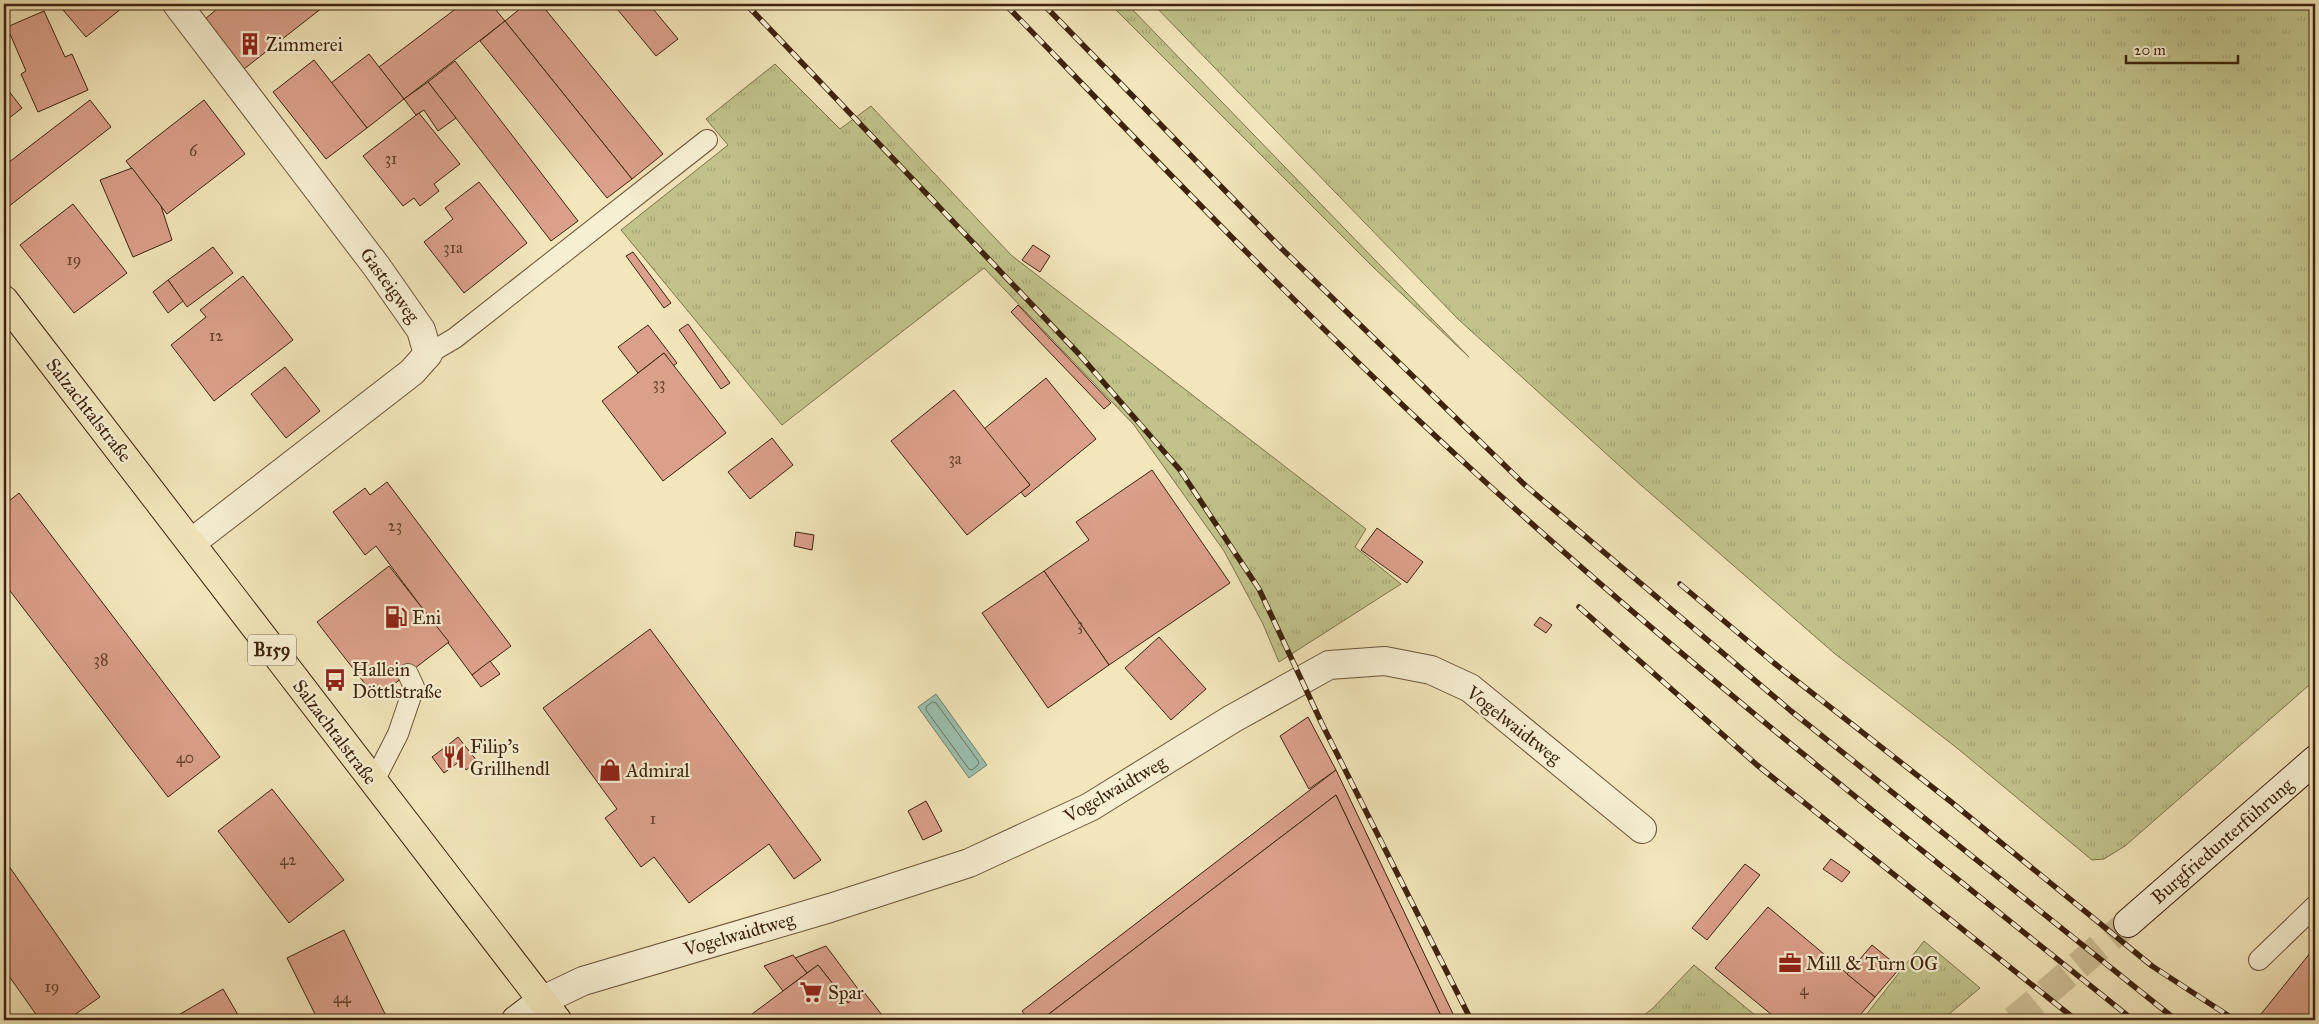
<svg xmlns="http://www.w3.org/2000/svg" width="2319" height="1024" font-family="'IM FELL Great Primer',serif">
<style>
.grass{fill:url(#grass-tufts);stroke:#80734c}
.water{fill:#9bc0af;stroke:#76816e}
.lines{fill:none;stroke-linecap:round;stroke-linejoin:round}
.shore{stroke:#6c725e;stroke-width:1}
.building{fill:#dba089;stroke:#3e230d}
.street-tunnel{stroke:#cebf97;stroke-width:28;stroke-dasharray:28 14;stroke-linecap:butt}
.lane-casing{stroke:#6b5438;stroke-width:22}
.street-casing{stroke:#6b5438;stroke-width:30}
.secondary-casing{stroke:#3e230d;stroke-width:30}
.primary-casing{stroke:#3e230d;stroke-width:30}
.lane{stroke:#f7efd2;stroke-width:20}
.street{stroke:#f7efd2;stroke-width:28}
.secondary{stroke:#f7efd2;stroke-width:28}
.primary{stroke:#f2e6ba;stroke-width:28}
.rail-casing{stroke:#3e230d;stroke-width:5.5}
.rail{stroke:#f7efd2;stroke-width:4;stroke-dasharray:11;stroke-linecap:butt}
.labels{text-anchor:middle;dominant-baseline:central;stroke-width:4.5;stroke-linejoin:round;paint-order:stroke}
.number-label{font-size:16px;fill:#65422c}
.shield{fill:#f7efd2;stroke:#766048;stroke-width:1}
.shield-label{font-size:18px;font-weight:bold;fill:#3e230d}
.poi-label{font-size:19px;fill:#3e230d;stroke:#f7efd2;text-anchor:start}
.street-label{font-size:19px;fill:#3e230d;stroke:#f7efd2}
</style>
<defs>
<pattern id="grass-tufts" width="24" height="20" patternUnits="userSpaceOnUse" patternTransform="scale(1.25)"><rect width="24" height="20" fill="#c1c38b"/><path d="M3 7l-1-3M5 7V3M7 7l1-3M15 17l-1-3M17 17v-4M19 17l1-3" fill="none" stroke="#a7a777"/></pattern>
</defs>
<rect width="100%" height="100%" fill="#f2e6ba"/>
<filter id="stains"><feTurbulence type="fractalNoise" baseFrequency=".004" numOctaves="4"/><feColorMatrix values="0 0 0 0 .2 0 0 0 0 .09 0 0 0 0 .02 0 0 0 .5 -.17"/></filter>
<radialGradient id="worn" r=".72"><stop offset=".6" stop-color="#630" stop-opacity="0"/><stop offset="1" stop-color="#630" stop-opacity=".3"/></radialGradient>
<g class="grass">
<polygon points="1110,4 1127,4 1469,357 1374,268"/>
<polygon points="1153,4 2315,4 2315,680 2125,846 2104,859 2092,860 1957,748 1834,653 1634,479 1458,319"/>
<polygon points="775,64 840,129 871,106 1011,255 1366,529 1355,547 1401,584 1279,662 1263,624 1224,551 1134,425 984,268 782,425 621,230 728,145 706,119"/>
<polygon points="1924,941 1980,988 1942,1020 1862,1020"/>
<polygon points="1694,965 1761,1020 1638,1020 1653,1008"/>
</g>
<polygon class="water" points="936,694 987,765 969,778 918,707"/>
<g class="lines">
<polygon class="shore" points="933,702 936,703 979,762 978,765 972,770 969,769 926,710 926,707"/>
</g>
<g class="building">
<polygon points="58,4 127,4 86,37"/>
<polygon points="223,4 327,4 244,69 205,19"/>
<polygon points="462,4 491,4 505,21 404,99 379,67"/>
<polygon points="526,4 541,4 663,154 632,179 505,21"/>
<polygon points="613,4 649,4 678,39 656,56"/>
<polygon points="44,11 65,57 72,54 88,90 38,112 21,74 26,71 7,27"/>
<polygon points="505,21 632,179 607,198 480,41"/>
<polygon points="369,54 404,99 367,128 331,83"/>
<polygon points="314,60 367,128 326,159 273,92"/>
<polygon points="455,61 578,221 551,241 428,82"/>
<polygon points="428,82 456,118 438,131 424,110 416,115 404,99"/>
<polygon points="4,85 22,108 4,122"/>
<polygon points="90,100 111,127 4,210 4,166"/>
<polygon points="204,100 245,154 167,214 126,161"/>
<polygon points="419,113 460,164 434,184 439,191 420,206 414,198 403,206 363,156"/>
<polygon points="132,168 161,206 172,240 133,257 100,180"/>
<polygon points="479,182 527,243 464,293 424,242 453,219 445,208"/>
<polygon points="73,204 127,273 74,313 20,245"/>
<polygon points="1033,245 1050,256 1040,272 1022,260"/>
<polygon points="213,247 233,273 187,307 168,280"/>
<polygon points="633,252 671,303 664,308 626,256"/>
<polygon points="243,276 293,340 214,401 171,345 206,317 200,310"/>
<polygon points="168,280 183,301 168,313 153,292"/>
<polygon points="1018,305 1111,403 1104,409 1011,312"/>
<polygon points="688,324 730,383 721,389 679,330"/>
<polygon points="648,325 677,363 673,366 664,353 638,373 618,347"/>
<polygon points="664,353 726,433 663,481 602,401"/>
<polygon points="285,367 320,411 286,438 251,394"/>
<polygon points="1046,378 1096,439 1025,497 1021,492 1030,485 984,429"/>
<polygon points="954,390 1030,485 967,535 891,441"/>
<polygon points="772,438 793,465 750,499 728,472"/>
<polygon points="1152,470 1230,583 1109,665 1044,571 1089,540 1076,522"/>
<polygon points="387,482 511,646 472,675 376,546 365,555 333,512 365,488 370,495"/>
<polygon points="19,493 220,757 168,797 4,583 4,505"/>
<polygon points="1377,528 1423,562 1407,583 1361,550"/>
<polygon points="796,532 814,535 812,550 794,546"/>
<polygon points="389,566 449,642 376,698 317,622"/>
<polygon points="1044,571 1109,665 1048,708 982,613"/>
<polygon points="1540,617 1552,625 1546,633 1534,625"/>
<polygon points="650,629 821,860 794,879 769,844 689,903 654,857 641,867 605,818 617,809 543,708"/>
<polygon points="1159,637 1206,689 1171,720 1125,668"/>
<polygon points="490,661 500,674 481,687 472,675"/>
<polygon points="1308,717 1336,770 1309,789 1280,736"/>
<polygon points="458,737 477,761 466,770 448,745"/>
<polygon points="448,745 460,761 444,773 432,757"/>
<polygon points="1336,770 1456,1020 1443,1020 1336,795 1041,1020 1029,1020 1022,1011"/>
<polygon points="272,789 344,880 289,923 218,831"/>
<polygon points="1336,795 1443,1020 1041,1020"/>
<polygon points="926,801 942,831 923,840 908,811"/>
<polygon points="4,859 100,997 67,1020 40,1020 4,969"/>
<polygon points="1831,859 1850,872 1842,882 1823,869"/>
<polygon points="1745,864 1760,875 1707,940 1692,928"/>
<polygon points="1768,907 1875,997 1856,1020 1778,1020 1715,968"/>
<polygon points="344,930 388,1020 318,1020 287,958"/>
<polygon points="1872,945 1900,968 1875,997 1847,974"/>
<polygon points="826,946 861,993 848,1003 818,965 807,973 795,958"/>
<polygon points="2315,947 2315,1020 2257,1019"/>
<polygon points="793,955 807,973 783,991 764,966"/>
<polygon points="818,965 848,1003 863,991 886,1020 750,1020 748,1017"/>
<polygon points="223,989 241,1020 170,1020"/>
</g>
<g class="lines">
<polyline class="street-tunnel" points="2014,1020 2128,923"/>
<defs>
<g id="lane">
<polyline points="428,354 455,338 707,140"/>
<polyline points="373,783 398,734 414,687 408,674"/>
<polyline points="2259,960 2315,906"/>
</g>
<g id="street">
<polyline points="177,4 377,267 421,330 428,354 412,372 191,543"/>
<polyline points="541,1001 583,981 830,908 969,863 1090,807 1232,719 1329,665 1385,661 1431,670 1470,688 1642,829"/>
</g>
<g id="secondary">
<polyline points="2128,923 2315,760"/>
<polyline points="516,1020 541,1001"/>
</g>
<polyline id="primary" points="4,300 557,1020"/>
</defs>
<use href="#lane" class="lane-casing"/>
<use href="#street" class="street-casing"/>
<use href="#secondary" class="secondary-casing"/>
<use href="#primary" class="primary-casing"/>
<use href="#lane" class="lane"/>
<use href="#street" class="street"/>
<use href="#secondary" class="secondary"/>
<use href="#primary" class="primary"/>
<defs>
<g id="rail">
<polyline points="746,4 1078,353 1180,470 1259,589 1323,726 1471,1020"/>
<path d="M 1005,4 C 1161,165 1315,327 1481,478 C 1690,668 1913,843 2133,1020"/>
<polyline points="1043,4 1282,249 1526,486 1791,711 2176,1020"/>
<polyline points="1680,584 1774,663 1950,801 2152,966 2235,1020"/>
<polyline points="1579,607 1757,765 2076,1020"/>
</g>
</defs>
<use href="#rail" class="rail-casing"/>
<use href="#rail" class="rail"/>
</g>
<defs>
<symbol id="building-bare" viewBox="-9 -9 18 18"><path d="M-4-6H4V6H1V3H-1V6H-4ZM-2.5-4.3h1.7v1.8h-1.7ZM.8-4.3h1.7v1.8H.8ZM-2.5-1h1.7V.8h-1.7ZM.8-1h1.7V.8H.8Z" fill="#8f2418" stroke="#f7efd2" stroke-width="2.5" paint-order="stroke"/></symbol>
<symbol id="fuel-bare" viewBox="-9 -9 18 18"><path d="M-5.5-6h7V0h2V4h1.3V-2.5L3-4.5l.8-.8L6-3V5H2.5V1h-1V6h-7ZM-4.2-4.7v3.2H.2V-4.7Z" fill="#8f2418" stroke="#f7efd2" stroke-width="2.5" paint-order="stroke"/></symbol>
<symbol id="bus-bare" viewBox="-9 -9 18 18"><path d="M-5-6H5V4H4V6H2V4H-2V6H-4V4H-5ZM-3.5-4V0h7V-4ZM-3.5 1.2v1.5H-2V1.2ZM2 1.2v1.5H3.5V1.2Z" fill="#8f2418" stroke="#f7efd2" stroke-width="2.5" paint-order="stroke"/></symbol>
<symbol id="restaurant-bare" viewBox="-9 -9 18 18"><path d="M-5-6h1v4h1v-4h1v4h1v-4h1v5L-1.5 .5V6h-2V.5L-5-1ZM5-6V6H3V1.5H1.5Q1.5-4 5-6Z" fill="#8f2418" stroke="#f7efd2" stroke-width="2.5" paint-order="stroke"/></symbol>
<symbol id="shop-bare" viewBox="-9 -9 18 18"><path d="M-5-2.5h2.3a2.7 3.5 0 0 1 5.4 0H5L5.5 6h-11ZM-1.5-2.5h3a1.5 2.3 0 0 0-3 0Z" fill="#8f2418" stroke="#f7efd2" stroke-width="2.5" paint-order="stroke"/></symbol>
<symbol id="office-bare" viewBox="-9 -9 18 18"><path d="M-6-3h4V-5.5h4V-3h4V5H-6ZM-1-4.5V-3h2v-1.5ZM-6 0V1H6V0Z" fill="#8f2418" stroke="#f7efd2" stroke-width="2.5" paint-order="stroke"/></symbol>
<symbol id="supermarket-bare" viewBox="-9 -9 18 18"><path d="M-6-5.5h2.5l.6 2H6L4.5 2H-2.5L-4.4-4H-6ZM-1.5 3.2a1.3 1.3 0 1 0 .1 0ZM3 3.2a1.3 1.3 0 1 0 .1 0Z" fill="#8f2418" stroke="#f7efd2" stroke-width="2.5" paint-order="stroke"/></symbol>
</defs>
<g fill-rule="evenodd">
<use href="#building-bare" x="234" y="28" width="32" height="32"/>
<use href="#fuel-bare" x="380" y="601" width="32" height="32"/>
<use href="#bus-bare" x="319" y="664" width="32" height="32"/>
<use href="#restaurant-bare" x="438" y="741" width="32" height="32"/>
<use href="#shop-bare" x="594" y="754" width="32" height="32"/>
<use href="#office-bare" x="1774" y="947" width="32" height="32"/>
<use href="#supermarket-bare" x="795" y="976" width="32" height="32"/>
</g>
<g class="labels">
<g class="number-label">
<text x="193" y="150">6</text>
<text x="391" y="158">31</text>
<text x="453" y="247">31a</text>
<text x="74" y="259">19</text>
<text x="216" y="335">12</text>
<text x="659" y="383">33</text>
<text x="955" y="458">3a</text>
<text x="395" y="525">23</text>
<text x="1080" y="624">3</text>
<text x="101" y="659">38</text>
<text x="185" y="757">40</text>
<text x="653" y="818">1</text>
<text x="288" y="859">42</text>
<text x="52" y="986">19</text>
<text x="1804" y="989">4</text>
<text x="342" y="997">44</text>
</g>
<rect class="shield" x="248" y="634.5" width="48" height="31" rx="4"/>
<g class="shield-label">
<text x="272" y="650">B159</text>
</g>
<g class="poi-label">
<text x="266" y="44">Zimmerei</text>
<text x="412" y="617">Eni</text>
<text x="352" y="669">Hallein<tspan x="352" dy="22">Döttlstraße</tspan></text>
<text x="470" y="746">Filip's<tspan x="470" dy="22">Grillhendl</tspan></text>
<text x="626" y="770">Admiral</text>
<text x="1806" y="963">Mill &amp; Turn OG</text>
<text x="828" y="992">Spar</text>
</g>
<g class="street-label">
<text transform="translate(390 285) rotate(54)">Gasteigweg</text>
<text transform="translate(89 410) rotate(52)">Salzachtalstraße</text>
<text transform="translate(1514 725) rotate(38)">Vogelwaidtweg</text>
<text transform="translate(335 732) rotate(53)">Salzachtalstraße</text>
<text transform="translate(1115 789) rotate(-30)">Vogelwaidtweg</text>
<text transform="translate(2222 841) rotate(-41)">Burgfriedunterführung</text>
<text transform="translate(739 934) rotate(-16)">Vogelwaidtweg</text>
</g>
</g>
<rect width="2319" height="1024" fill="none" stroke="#f2e6ba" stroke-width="20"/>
<rect x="5" y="5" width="2309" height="1014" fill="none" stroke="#3e230d" stroke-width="2.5"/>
<rect x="10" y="10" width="2299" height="1004" fill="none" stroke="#3e230d"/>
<path d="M2126 55v8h112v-8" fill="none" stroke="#3e230d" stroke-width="2.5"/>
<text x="2134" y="55" font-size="15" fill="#3e230d" stroke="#f7efd2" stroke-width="4" paint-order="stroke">20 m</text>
<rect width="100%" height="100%" filter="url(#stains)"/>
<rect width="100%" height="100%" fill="url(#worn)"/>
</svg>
